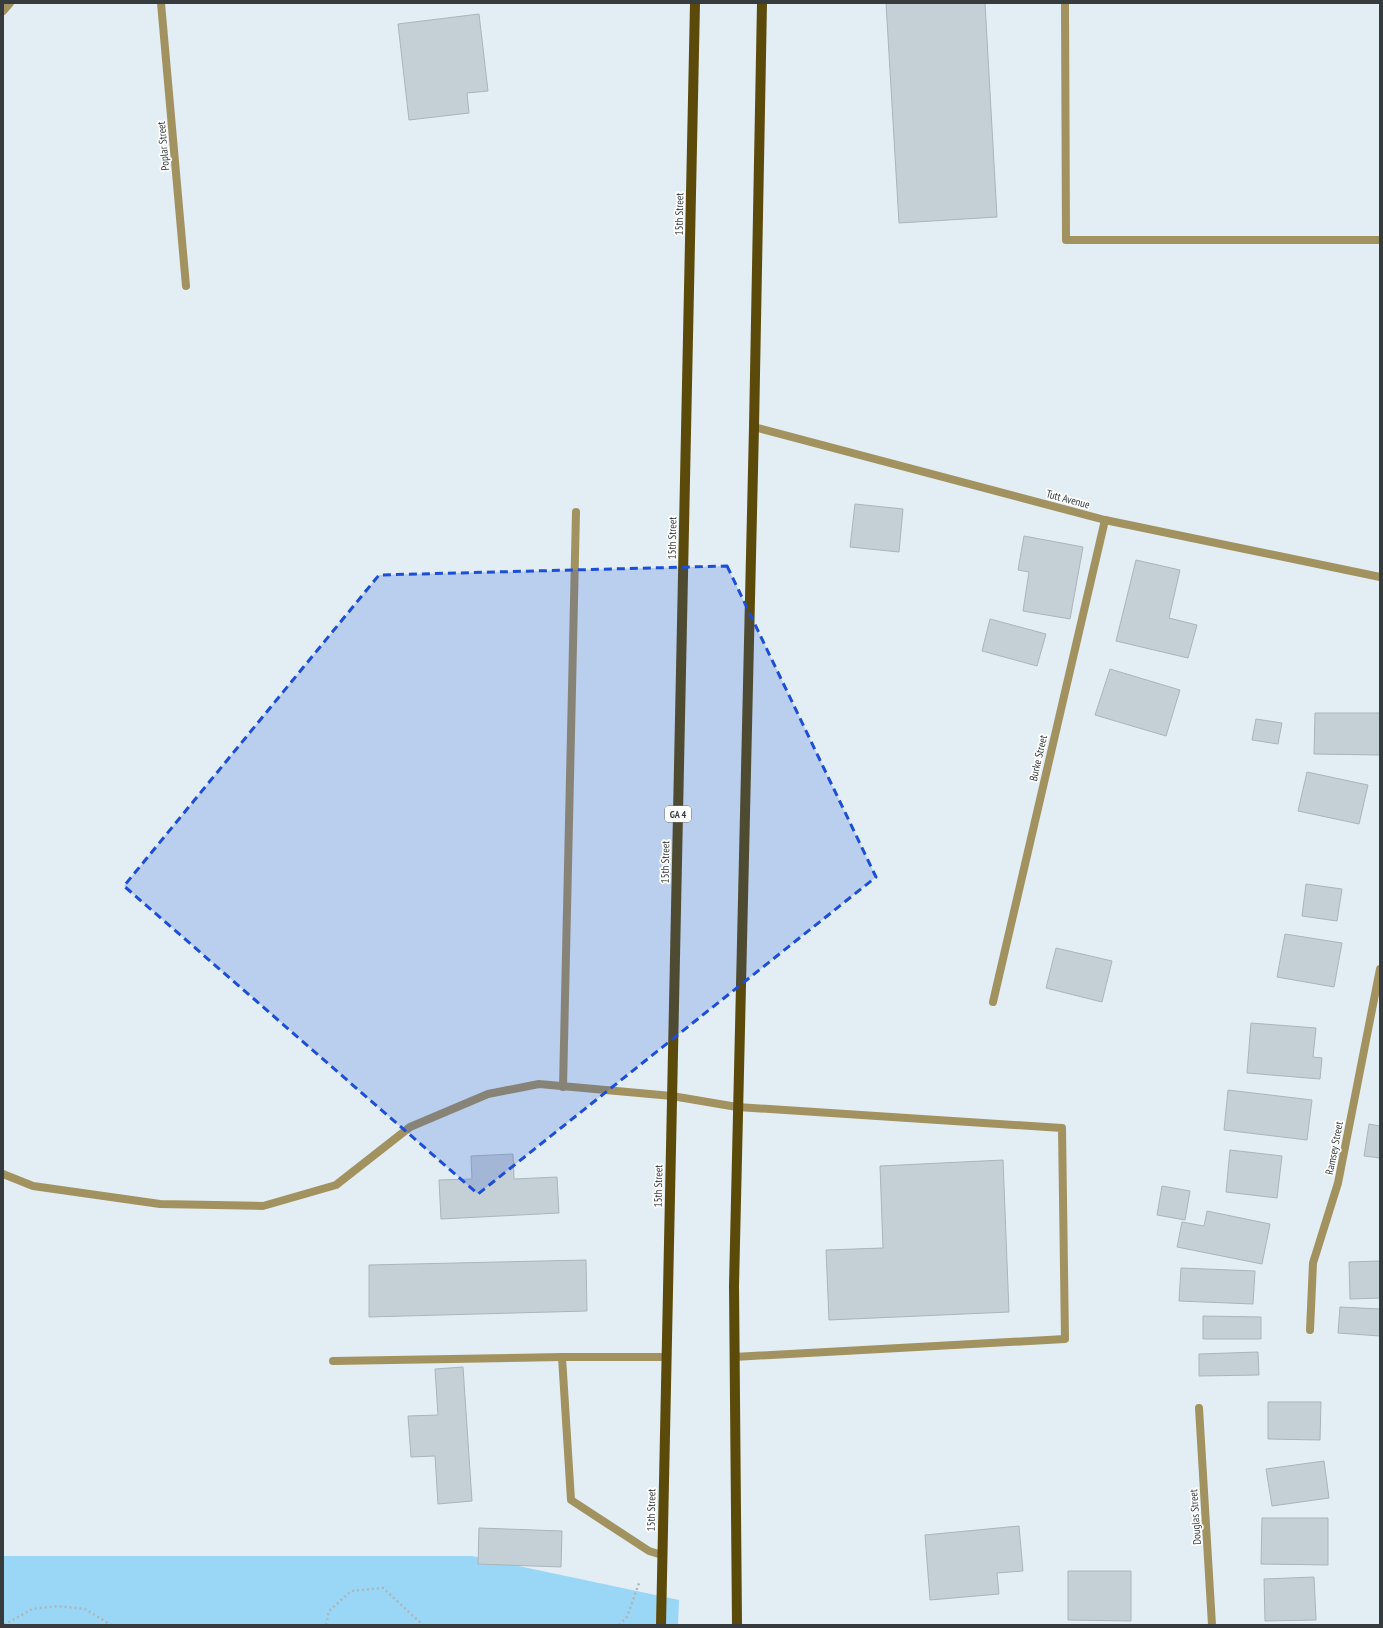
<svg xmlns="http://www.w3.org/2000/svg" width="1383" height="1628" font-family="'PT Sans Narrow',sans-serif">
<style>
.green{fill:#9ad6f6}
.building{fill:#c5d0d6;stroke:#aab5bb}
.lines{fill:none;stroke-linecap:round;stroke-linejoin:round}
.path{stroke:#acb6ba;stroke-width:2.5;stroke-dasharray:2 3;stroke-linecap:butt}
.service{stroke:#a29260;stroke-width:8}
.minor{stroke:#a29260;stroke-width:8}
.tertiary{stroke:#a29260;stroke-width:8}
.primary{stroke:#5b4a09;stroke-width:10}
.marked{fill:#1d4ed8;fill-opacity:0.2;stroke:#1d4ed8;stroke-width:3;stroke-dasharray:8 5;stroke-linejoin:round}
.labels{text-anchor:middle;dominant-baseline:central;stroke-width:3.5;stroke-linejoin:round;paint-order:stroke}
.shield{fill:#fff;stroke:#727677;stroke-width:1}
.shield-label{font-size:10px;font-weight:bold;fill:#363b3d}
.street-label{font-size:11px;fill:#363b3d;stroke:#fff}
</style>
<rect width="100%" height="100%" fill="#e2eef4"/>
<polygon class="green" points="3,1556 472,1556 679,1600 678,1625 3,1625"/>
<g class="building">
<polygon points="886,3 985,3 997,217 899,223"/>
<polygon points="479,14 488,91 467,93 469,113 409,120 398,24"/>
<polygon points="855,504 903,509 899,552 850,547"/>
<polygon points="1024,536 1083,547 1070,619 1023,611 1029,572 1018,570"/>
<polygon points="1136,560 1180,570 1169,618 1197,625 1188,658 1116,641"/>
<polygon points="990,619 1046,634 1037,666 982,651"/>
<polygon points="1110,669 1180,690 1166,736 1095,715"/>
<polygon points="1315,713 1380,713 1380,755 1314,754"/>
<polygon points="1256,719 1282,723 1278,744 1252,740"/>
<polygon points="1307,772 1368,785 1359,824 1298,811"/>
<polygon points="1306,884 1342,889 1337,921 1302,916"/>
<polygon points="1285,934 1342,943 1334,987 1277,977"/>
<polygon points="1056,948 1112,961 1102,1002 1046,988"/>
<polygon points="1251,1023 1316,1028 1313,1057 1322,1058 1320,1079 1247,1073"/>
<polygon points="1228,1090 1312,1100 1307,1140 1224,1130"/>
<polygon points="1369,1124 1380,1126 1380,1158 1364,1156"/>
<polygon points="1230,1150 1282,1156 1277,1198 1226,1192"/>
<polygon points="513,1154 514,1179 557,1177 559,1213 441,1219 439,1180 472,1179 471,1156"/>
<polygon points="1003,1160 1009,1312 829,1320 826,1250 883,1248 880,1166"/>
<polygon points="1162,1186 1190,1191 1185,1220 1157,1215"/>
<polygon points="1207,1211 1270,1224 1262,1264 1177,1247 1182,1222 1204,1226"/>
<polygon points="586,1260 587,1311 369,1317 369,1265"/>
<polygon points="1380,1261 1380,1298 1350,1299 1349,1262"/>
<polygon points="1181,1268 1255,1271 1253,1304 1179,1301"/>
<polygon points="1340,1307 1380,1309 1380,1336 1338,1333"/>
<polygon points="1203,1316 1261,1317 1261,1339 1203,1339"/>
<polygon points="1258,1352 1259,1375 1199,1376 1199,1354"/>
<polygon points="463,1367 472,1501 438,1504 435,1456 411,1457 408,1416 438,1415 435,1369"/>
<polygon points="1268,1402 1321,1402 1320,1440 1268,1439"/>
<polygon points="1324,1461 1329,1498 1272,1506 1266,1469"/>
<polygon points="1262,1518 1328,1518 1328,1565 1261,1564"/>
<polygon points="1019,1526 1023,1571 997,1573 999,1594 930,1600 925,1535"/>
<polygon points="479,1528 562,1531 561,1567 478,1564"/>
<polygon points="1068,1571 1131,1571 1131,1621 1068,1620"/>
<polygon points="1314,1577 1316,1620 1265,1621 1264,1579"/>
</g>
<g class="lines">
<g class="path">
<polyline points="4,1625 32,1609 58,1606 85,1609 111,1625"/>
<polyline points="326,1625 329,1611 351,1591 383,1588 423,1625"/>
<polyline points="619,1625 627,1617 639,1583"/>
</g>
<g class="service">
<polyline points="1065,3 1066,240 1380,240"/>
<polyline points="563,1087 576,512"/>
<polyline points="3,1174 33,1186 160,1204 263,1206 336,1185 410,1127 488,1094 539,1084 672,1096 737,1107 1062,1128 1065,1339 734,1357"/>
<polyline points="333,1361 562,1357"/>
<polyline points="662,1555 649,1551 571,1500 562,1357 666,1357"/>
</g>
<g class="minor">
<polyline points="161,3 186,286"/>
<polyline points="3,11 10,3"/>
<polyline points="993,1002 1105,520"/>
<polyline points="1310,1330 1313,1263 1338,1183 1380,969"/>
<polyline points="1199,1408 1212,1625"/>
</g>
<polyline class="tertiary" points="754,427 1105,520 1380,577"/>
<g class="primary">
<polyline points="661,1625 695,3"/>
<polyline points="737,1625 734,1286 754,427 762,3"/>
</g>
</g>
<path class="marked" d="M 727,566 L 876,877 L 478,1194 L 124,886 L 379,575 Z"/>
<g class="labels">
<rect class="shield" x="665" y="806" width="26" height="16" rx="3"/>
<g class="shield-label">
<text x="678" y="814">GA 4</text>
</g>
<g class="street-label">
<text transform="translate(163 146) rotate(-95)">Poplar Street</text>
<text transform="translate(679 214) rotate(-89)">15th Street</text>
<text transform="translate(1068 499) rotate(15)">Tutt Avenue</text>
<text transform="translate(672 538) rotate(-89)">15th Street</text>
<text transform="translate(1038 758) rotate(-77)">Burke Street</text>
<text transform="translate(665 862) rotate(-89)">15th Street</text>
<text transform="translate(1334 1148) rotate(-79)">Ramsey Street</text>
<text transform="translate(658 1186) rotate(-89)">15th Street</text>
<text transform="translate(651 1510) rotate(-89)">15th Street</text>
<text transform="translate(1195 1517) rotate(-94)">Douglas Street</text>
</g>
</g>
<rect width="1383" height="1628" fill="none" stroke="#363b3d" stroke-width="8"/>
</svg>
